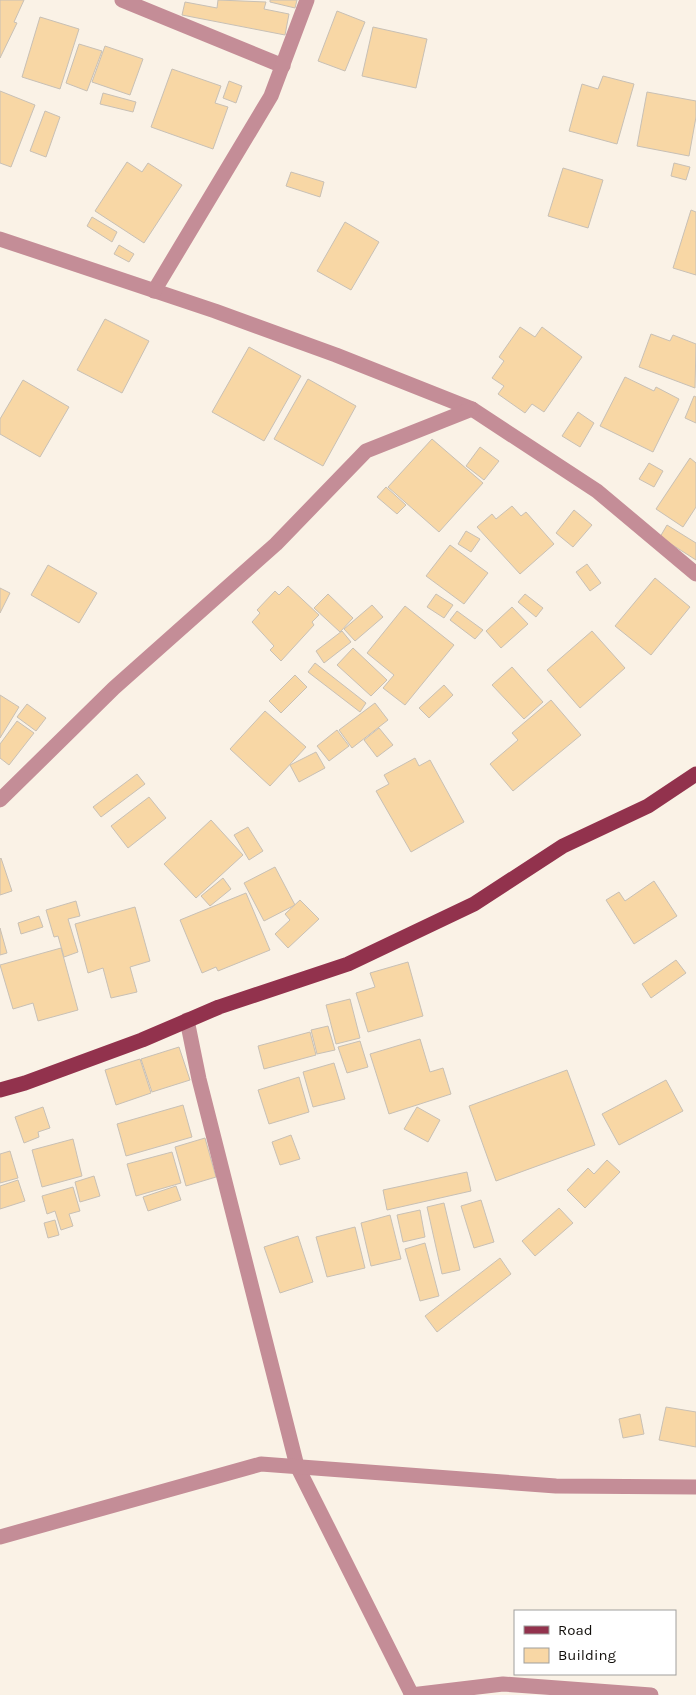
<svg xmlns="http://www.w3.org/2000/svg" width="696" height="1695" font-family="Karla,sans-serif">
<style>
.building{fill:#f8d7a5;stroke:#c8c0b5}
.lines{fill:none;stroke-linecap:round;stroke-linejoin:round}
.minor{stroke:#c48d97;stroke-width:15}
.major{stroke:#92324d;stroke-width:15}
</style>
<rect width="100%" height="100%" fill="#faf2e6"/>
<g class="building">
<polygon points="0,0 24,0 14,22 17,23 0,58"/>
<polygon points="218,0 266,2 264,9 289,14 285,35 182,15 185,2 217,8"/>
<polygon points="270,0 297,0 295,8 270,2"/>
<polygon points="337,11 365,22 345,71 318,61"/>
<polygon points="40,17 79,29 60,89 22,77"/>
<polygon points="373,27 427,39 416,88 362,76"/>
<polygon points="79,44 102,51 87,91 66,83"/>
<polygon points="105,46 143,59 130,95 92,82"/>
<polygon points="172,69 221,86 215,103 228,107 213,149 151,127"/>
<polygon points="603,76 634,84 617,144 569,131 582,84 598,89"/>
<polygon points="229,81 242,86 236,103 223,98"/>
<polygon points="0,91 35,105 11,167 0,163"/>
<polygon points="647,92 696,101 696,117 689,156 637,146"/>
<polygon points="103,93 136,102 133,112 100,104"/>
<polygon points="45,111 60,117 46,157 30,151"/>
<polygon points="127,162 142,172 148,163 182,185 144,243 95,211"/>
<polygon points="674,163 690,167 686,180 671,176"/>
<polygon points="563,168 603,180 588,228 548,216"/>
<polygon points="291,172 324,182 320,197 286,186"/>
<polygon points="691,210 696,212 696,275 673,268"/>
<polygon points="92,217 117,232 112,242 87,226"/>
<polygon points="345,222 379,242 351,290 317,271"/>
<polygon points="119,245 134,254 129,262 114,254"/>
<polygon points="105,319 149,341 122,393 77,370"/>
<polygon points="520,327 535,337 542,327 582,357 544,412 532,404 525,413 498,394 504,386 492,378 504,361 499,357"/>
<polygon points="651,334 670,341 673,335 696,344 695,388 639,367"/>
<polygon points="249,347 301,376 264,441 212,412"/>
<polygon points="625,377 654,391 656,387 679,399 653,452 600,426"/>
<polygon points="308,379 356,406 323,466 274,439"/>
<polygon points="23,380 69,407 40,457 0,434 0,419"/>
<polygon points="694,396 696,397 696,423 685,418"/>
<polygon points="578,412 594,423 580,447 562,436"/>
<polygon points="432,439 483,483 439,532 388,487"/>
<polygon points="480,447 499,461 484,480 466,466"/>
<polygon points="690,458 696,463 696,507 683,527 656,509"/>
<polygon points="649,463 663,471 654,487 639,479"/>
<polygon points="386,487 406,505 397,514 377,497"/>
<polygon points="512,506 521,516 526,512 554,544 520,574 477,527 492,514 496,519"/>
<polygon points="574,510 592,525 573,547 556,533"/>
<polygon points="667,525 696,543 696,560 660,537"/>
<polygon points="466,531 480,539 471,552 458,544"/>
<polygon points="450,545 488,573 464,604 426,576"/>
<polygon points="587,564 601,583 590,591 576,572"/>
<polygon points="48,565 97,593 79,623 31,595"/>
<polygon points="655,578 690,607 651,655 615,626"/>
<polygon points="288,586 319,615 312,622 314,625 281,661 270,650 274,646 252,622 260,613 257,610 275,591 279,595"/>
<polygon points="0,588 10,593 0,613"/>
<polygon points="328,594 353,618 340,632 314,608"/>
<polygon points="436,594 453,605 444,618 427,607"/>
<polygon points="525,594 543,608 536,617 518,602"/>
<polygon points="372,605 383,617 355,641 344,629"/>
<polygon points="405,606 454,645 405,705 383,688 394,675 367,653"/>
<polygon points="512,607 528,624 501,648 486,631"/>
<polygon points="457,611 483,630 475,639 450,620"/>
<polygon points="342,631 351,642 324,663 316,651"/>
<polygon points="592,631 625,668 580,708 547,670"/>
<polygon points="353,648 387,680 371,696 337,665"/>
<polygon points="315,663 366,703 360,712 308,672"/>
<polygon points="512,667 543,702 524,719 492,685"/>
<polygon points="295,675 307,687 281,713 269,701"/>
<polygon points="444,685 453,695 429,718 419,708"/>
<polygon points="0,695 19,707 0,738"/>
<polygon points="551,700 581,735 513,791 490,764 518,740 512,733"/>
<polygon points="375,703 388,720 352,748 339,730"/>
<polygon points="27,704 46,718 36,731 17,717"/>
<polygon points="265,711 306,747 270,786 230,749"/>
<polygon points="17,721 34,733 9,765 0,758 0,744"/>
<polygon points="379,728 393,745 377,757 364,740"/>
<polygon points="337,730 349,746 329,761 317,746"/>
<polygon points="316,752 325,768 299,782 290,765"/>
<polygon points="415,758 419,766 430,760 464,822 411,852 376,791 389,784 384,775"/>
<polygon points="137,774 145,784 101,817 93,807"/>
<polygon points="149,797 166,818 128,848 111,826"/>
<polygon points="211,820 243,855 196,898 164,864"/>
<polygon points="248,827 263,851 249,860 234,835"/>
<polygon points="1,858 12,891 0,895 0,859"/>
<polygon points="275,867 295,905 264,921 244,883"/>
<polygon points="223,878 231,889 210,906 201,896"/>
<polygon points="654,881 677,916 634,944 606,900 619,892 625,901"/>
<polygon points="246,893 270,950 218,971 216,967 202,973 180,920"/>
<polygon points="300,900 319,919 288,948 275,934 290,920 285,914"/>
<polygon points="76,901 80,916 68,919 78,952 64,957 58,936 54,937 46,910"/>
<polygon points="135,907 150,961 130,967 137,992 111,998 103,968 88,973 75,924"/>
<polygon points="39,916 43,927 21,934 18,923"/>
<polygon points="0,928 7,953 0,955"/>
<polygon points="61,948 78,1010 38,1021 33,1003 13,1009 0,965"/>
<polygon points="676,960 686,973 651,998 642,984"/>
<polygon points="408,962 423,1016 368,1032 356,993 375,987 370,973"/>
<polygon points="350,999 360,1038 336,1044 326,1005"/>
<polygon points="328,1026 335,1050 317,1054 311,1030"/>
<polygon points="310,1032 316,1055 264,1069 258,1046"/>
<polygon points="420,1039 430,1072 443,1068 451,1094 389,1114 370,1054"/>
<polygon points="360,1041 368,1067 347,1073 338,1047"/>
<polygon points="179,1047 190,1080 152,1092 141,1059"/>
<polygon points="140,1059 151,1093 116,1105 105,1070"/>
<polygon points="334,1063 345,1099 313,1107 303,1072"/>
<polygon points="567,1070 595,1145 496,1181 469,1106"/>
<polygon points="299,1077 309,1112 269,1124 258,1090"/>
<polygon points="666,1080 683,1111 619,1145 602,1114"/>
<polygon points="183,1105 192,1137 126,1156 117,1124"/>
<polygon points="43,1107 50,1128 38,1132 39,1137 24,1143 15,1117"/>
<polygon points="417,1107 440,1120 428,1142 404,1129"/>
<polygon points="291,1135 300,1159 280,1165 272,1142"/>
<polygon points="205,1138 216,1177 186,1186 175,1147"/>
<polygon points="73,1139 82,1176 42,1187 32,1150"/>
<polygon points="10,1151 18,1178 0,1183 0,1154"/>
<polygon points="172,1152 181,1183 136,1196 127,1164"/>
<polygon points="607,1160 620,1172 585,1208 567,1190 588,1168 594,1174"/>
<polygon points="467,1172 471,1191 387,1210 383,1190"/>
<polygon points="94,1176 100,1196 80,1202 75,1182"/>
<polygon points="18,1180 25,1201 0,1209 0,1186"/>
<polygon points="176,1186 181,1200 148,1211 143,1197"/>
<polygon points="73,1187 80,1211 69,1214 73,1226 61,1230 55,1211 47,1214 42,1196"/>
<polygon points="481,1200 494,1242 474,1248 461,1206"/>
<polygon points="444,1203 460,1270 442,1274 427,1207"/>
<polygon points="559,1208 573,1223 535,1256 522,1241"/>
<polygon points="420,1210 425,1237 403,1242 397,1215"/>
<polygon points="390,1215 401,1259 371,1266 361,1223"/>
<polygon points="55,1220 59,1235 48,1238 44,1223"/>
<polygon points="355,1227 365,1268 327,1277 316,1237"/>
<polygon points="298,1236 313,1282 280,1293 264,1247"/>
<polygon points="425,1243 439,1296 420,1301 405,1249"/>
<polygon points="500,1258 511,1274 437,1332 425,1316"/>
<polygon points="666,1407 696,1412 696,1447 659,1440"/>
<polygon points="640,1414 644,1434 623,1438 619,1419"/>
</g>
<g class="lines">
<g class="minor">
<polyline points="122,0 283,66"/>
<polyline points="0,239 215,311 336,355 472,409 597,491 696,574"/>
<polyline points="154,291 271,96 307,0"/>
<polyline points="0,800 114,688 276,544 366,451 472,409"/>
<polyline points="187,1020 199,1079 297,1466 412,1695"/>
<polyline points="0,1537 261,1464 556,1486 696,1487"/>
<polyline points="411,1695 503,1684 651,1695"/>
</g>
<polyline class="major" points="0,1090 25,1083 142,1040 219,1007 348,964 474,904 563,846 648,806 696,774"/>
</g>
<rect x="514" y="1610" width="162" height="65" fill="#ffffff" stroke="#a09f9d"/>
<rect x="524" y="1626" width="25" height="8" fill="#92324d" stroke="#a09f9d"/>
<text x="558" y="1635" font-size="15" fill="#110e0a">Road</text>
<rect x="524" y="1648" width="25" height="15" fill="#f8d7a5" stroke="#a09f9d"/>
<text x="558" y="1660" font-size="15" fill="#110e0a">Building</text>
</svg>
